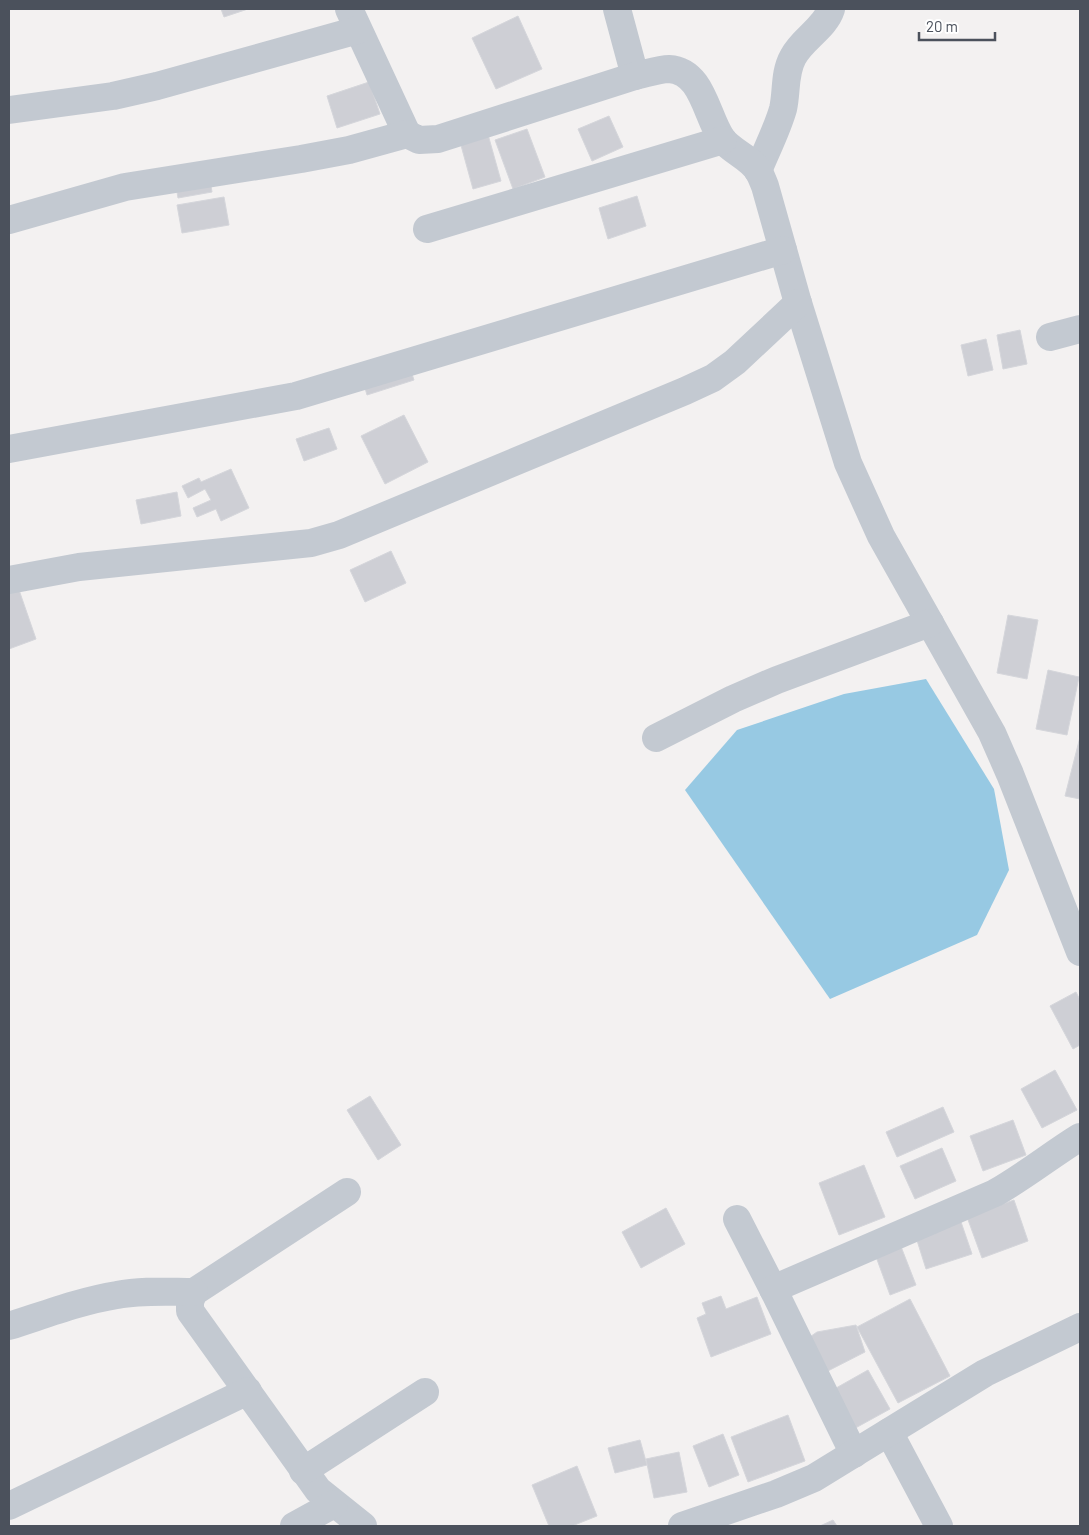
<svg xmlns="http://www.w3.org/2000/svg" width="1089" height="1535" font-family="Barlow,sans-serif">
<style>
.water{fill:#97c9e3}
.building{fill:#cecfd5;stroke:#d5d6db}
.lines{fill:none;stroke-linecap:round;stroke-linejoin:round}
.minor{stroke:#c3c9d1;stroke-width:28}
</style>
<rect width="100%" height="100%" fill="#f3f1f1"/>
<polygon class="water" points="926,679 994,789 1009,870 977,935 830,999 685,790 737,730 844,694"/>
<g class="building">
<polygon points="221,9 248,9 224,17"/>
<polygon points="518,16 542,69 496,89 472,38"/>
<polygon points="369,82 380,114 337,128 327,96"/>
<polygon points="609,116 623,147 592,161 578,129"/>
<polygon points="527,129 545,177 513,189 495,140"/>
<polygon points="487,131 501,181 473,189 459,138"/>
<polygon points="209,174 212,192 178,198 175,180"/>
<polygon points="637,196 646,226 608,239 599,208"/>
<polygon points="224,197 229,225 182,233 177,205"/>
<polygon points="1020,330 1027,364 1003,369 997,335"/>
<polygon points="986,339 993,370 968,376 961,345"/>
<polygon points="409,365 414,380 367,395 363,381"/>
<polygon points="404,415 428,462 385,484 361,436"/>
<polygon points="329,428 337,449 304,461 296,439"/>
<polygon points="231,469 249,508 221,521 216,509 197,517 193,508 211,500 205,489 188,498 182,486 199,478 201,482"/>
<polygon points="177,492 181,516 141,524 136,500"/>
<polygon points="391,551 406,583 365,602 350,570"/>
<polygon points="18,587 36,639 9,649 9,591"/>
<polygon points="1008,615 1038,620 1027,679 997,673"/>
<polygon points="1048,670 1079,677 1067,735 1036,729"/>
<polygon points="1080,737 1080,799 1065,796"/>
<polygon points="1076,992 1080,1000 1080,1045 1073,1049 1050,1006"/>
<polygon points="1055,1070 1077,1110 1042,1128 1021,1089"/>
<polygon points="370,1096 401,1145 378,1160 347,1110"/>
<polygon points="943,1107 954,1132 897,1157 886,1132"/>
<polygon points="1013,1120 1026,1155 983,1171 970,1136"/>
<polygon points="942,1148 956,1181 915,1199 900,1166"/>
<polygon points="864,1165 885,1217 839,1235 819,1183"/>
<polygon points="1014,1200 1028,1241 982,1258 967,1217"/>
<polygon points="666,1208 685,1244 641,1268 622,1232"/>
<polygon points="960,1219 972,1254 926,1269 915,1234"/>
<polygon points="900,1244 916,1285 890,1295 875,1254"/>
<polygon points="721,1296 726,1309 757,1297 771,1334 711,1357 697,1318 706,1314 702,1303"/>
<polygon points="910,1299 950,1376 898,1403 857,1327"/>
<polygon points="856,1325 865,1352 820,1375 804,1341 817,1332"/>
<polygon points="868,1370 890,1409 850,1431 829,1392"/>
<polygon points="788,1415 805,1461 748,1482 731,1437"/>
<polygon points="723,1434 739,1475 709,1487 693,1446"/>
<polygon points="640,1440 647,1465 615,1473 608,1448"/>
<polygon points="679,1452 687,1492 654,1498 646,1459"/>
<polygon points="577,1466 597,1516 572,1526 549,1526 532,1485"/>
<polygon points="833,1520 837,1526 820,1526"/>
</g>
<g class="lines">
<g class="minor">
<polyline points="349,9 407,134"/>
<polyline points="617,9 635,76"/>
<polyline points="9,110 113,96 157,86 358,30"/>
<path d="M 758,171 C 766,151 777,130 783,109 C 787,92 784,73 793,57 C 802,39 825,28 831,9"/>
<path d="M 9,220 L 125,187 L 301,159 L 349,150 L 407,134 L 419,140 L 438,139 L 635,76 C 645,74 659,69 669,69 C 703,71 706,116 722,139 C 732,152 750,157 759,172 C 761,176 763,181 765,186 L 798,303 L 848,463 L 881,536 L 992,733 L 1010,774 L 1080,952"/>
<polyline points="427,229 723,140"/>
<polyline points="1050,337 1080,329"/>
<polyline points="9,449 296,396 783,250"/>
<polyline points="9,580 79,567 311,543 339,535 685,391 713,378 735,362 798,303"/>
<polyline points="656,738 733,699 777,680 930,623"/>
<polyline points="347,1192 194,1292 190,1301 190,1311 318,1490 363,1526"/>
<polyline points="737,1219 773,1289"/>
<path d="M 9,1326 C 44,1315 80,1301 117,1295 C 142,1290 169,1292 194,1292"/>
<polyline points="889,1432 939,1526"/>
<path d="M 854,1454 L 773,1289 L 995,1193 C 1025,1176 1051,1155 1080,1137"/>
<polyline points="303,1471 425,1392"/>
<polyline points="9,1506 248,1391"/>
<polyline points="294,1526 334,1504"/>
<polyline points="682,1526 776,1494 814,1478 985,1373 1080,1327"/>
</g>
</g>
<rect width="1089" height="1535" fill="none" stroke="#4b515c" stroke-width="20"/>
<path d="M919 32v8h76v-8" fill="none" stroke="#4b515c" stroke-width="2.5"/>
<text x="926" y="32" font-size="15" fill="#4b515c" stroke="#ffffff" stroke-width="4" paint-order="stroke">20 m</text>
</svg>
